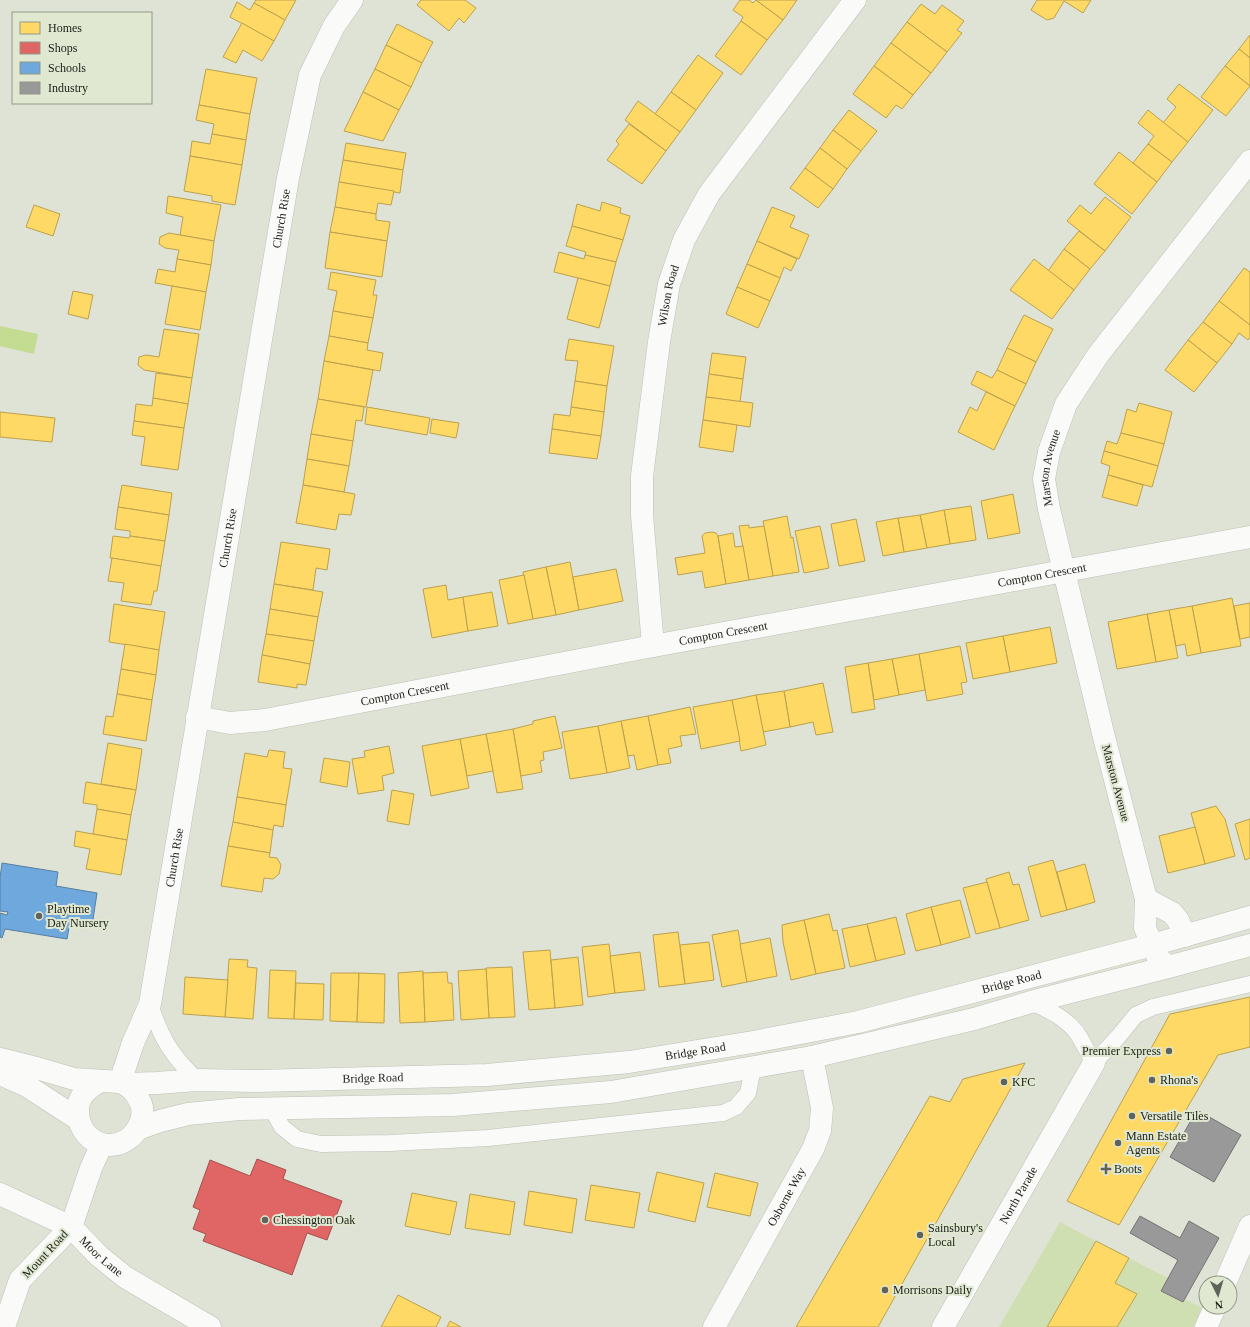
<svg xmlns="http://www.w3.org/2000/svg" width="1250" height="1327" font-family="Georgia,serif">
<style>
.green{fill:#d0dfb2}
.water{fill:#c4db92}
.homes{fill:#ffd966;stroke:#bba14e}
.shops{fill:#e06666;stroke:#a5504e}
.schools{fill:#6fa8dc;stroke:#567fa1}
.industry{fill:#999;stroke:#737472}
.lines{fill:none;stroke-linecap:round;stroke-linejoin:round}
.service-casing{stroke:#bdc0b6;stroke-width:17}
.minor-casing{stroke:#bdc0b6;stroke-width:23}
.tertiary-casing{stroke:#bdc0b6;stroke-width:23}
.service{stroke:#fafbf9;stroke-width:16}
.minor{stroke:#fafbf9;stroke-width:22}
.tertiary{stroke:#fafbf9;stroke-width:22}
.poi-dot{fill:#606359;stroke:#e0e8d1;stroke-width:1.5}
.labels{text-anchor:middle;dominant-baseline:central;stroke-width:4;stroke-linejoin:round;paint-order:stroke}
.street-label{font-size:12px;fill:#1b1e16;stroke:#e0e8d1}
.poi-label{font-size:12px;fill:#1b1e16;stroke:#e0e8d1;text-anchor:start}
</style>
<rect width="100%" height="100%" fill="#dfe3d6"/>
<g class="green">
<polygon points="1060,1222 1096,1241 1047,1327 999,1327"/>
<polygon points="1129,1258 1168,1278 1161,1291 1183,1302 1185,1299 1202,1308 1193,1327 1117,1327 1136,1294 1115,1283"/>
</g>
<polygon class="water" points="0,326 38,334 34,354 0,346"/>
<g class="homes">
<polygon points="256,0 296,0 285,20 254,3"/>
<polygon points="421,0 465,0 476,8 464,23 459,18 449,31 417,5"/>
<polygon points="740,0 749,0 753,3 756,0 783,20 767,40 741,21 743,17 733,10"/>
<polygon points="756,0 797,0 783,20"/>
<polygon points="1037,0 1091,0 1083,13 1064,1 1054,18 1047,20 1031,10"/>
<polygon points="237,2 250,10 254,3 285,20 274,41 230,17"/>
<polygon points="921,4 935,14 942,5 964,21 957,30 962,33 947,52 907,22"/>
<polygon points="741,21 767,40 741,75 715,56"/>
<polygon points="907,22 947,52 931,73 891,43"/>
<polygon points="242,23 274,41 262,61 243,50 236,63 223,57"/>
<polygon points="397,24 433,42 422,63 386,45"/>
<polygon points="1250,35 1250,58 1239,49"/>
<polygon points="891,43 931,73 913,95 874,66"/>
<polygon points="386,45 422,63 411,87 375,69"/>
<polygon points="1239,49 1250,58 1250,86 1225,66"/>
<polygon points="698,55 723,73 696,110 671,92"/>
<polygon points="874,66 913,95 902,109 896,105 886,118 853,94"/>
<polygon points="1225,66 1250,86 1226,116 1201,97"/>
<polygon points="206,69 257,78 250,114 199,105"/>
<polygon points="375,69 411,87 399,110 363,92"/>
<polygon points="1179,84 1213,110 1188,142 1163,123 1176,107 1167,99"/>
<polygon points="363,92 399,110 383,141 344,131"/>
<polygon points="671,92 696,110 680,132 655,114"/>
<polygon points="638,101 680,132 666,151 625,120"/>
<polygon points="199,105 250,114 246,140 212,134 214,124 196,120"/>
<polygon points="849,110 877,131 861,151 833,130"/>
<polygon points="1148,110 1188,142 1172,162 1148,144 1154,136 1138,123"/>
<polygon points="629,124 666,151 642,184 607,160 619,144 616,141"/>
<polygon points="833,130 861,151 847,169 820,148"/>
<polygon points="212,134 246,140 242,165 190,156 192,141 210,144"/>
<polygon points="346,143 406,153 403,170 343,160"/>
<polygon points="1148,144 1172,162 1157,182 1133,163"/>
<polygon points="820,148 847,169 833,189 805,168"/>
<polygon points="1119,152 1157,182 1132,214 1094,184"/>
<polygon points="190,156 242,165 235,205 212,201 212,196 184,191"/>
<polygon points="343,160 403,170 400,193 339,182"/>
<polygon points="805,168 833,189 818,208 790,188"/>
<polygon points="339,182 394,191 391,205 378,203 376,214 335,207"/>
<polygon points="168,196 221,205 214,241 180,235 183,217 166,213"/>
<polygon points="1105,197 1131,217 1105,251 1067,221 1080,205 1091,214"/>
<polygon points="602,202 621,208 620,213 630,216 623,240 572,226 577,204 600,211"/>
<polygon points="34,205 60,214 53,236 26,227"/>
<polygon points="335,207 376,214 376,220 390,222 387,241 330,232"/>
<polygon points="772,207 795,216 790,227 809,235 799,259 757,241"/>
<polygon points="572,226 623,240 616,262 585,255 586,252 566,246"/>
<polygon points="1079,231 1105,251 1090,269 1064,249"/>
<polygon points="330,232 387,241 382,277 325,268"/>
<polygon points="169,233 214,241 211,265 177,259 179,250 165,248 159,244 160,237"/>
<polygon points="757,241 797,259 791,271 784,267 780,278 747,264"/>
<polygon points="1064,249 1090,269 1074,290 1048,271"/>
<polygon points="559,252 584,259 585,255 616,262 610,286 554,272"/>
<polygon points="177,259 211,265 206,292 155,283 158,269 175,272"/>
<polygon points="1034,259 1074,290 1052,319 1010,290"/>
<polygon points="747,264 780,278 770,301 737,287"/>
<polygon points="1244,268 1250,272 1250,325 1219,301"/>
<polygon points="331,272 376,280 373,295 377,295 373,318 333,311 337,291 328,289"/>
<polygon points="578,278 610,286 599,328 567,319"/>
<polygon points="172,286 206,292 200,330 165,324"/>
<polygon points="737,287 770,301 758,328 726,314"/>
<polygon points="73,291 93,295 88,319 68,314"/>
<polygon points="1219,301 1250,325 1250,337 1248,340 1239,333 1232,344 1203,322"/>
<polygon points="333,311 373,318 368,343 329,336"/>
<polygon points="1024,315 1053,329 1036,362 1007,348"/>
<polygon points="1203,322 1232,344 1217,363 1188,340"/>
<polygon points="164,329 199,334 192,378 144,370 138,365 139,357 146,355 159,357"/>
<polygon points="329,336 368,343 367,350 383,353 380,371 324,361"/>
<polygon points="569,339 614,346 607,386 575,381 578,361 565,360"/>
<polygon points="1188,340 1217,363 1194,392 1165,370"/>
<polygon points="1007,348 1036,362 1026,384 997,370"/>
<polygon points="712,353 746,357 743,379 709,374"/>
<polygon points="324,361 373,370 366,407 318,399"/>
<polygon points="997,370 1026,384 1015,406 971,384 977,371 992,378"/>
<polygon points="156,373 192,378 188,404 153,398"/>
<polygon points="709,374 743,379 740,402 706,397"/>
<polygon points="575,381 607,386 604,412 571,407"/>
<polygon points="986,392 1015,406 994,450 958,432 970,407 977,411"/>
<polygon points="706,397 753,403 750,427 703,420"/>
<polygon points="153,398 188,404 184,428 134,421 136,404 152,406"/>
<polygon points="318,399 364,407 362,421 356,420 353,441 311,434"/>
<polygon points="1139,403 1172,412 1164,444 1121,433 1127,409 1136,412"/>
<polygon points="367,407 430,418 427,435 365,424"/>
<polygon points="571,407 604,412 601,436 552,429 554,414 570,416"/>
<polygon points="0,412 55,418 52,442 0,437"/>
<polygon points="432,419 459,423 456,438 430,433"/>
<polygon points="703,420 737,425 733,452 699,447"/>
<polygon points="134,421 184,428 178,470 141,465 145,437 132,435"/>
<polygon points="552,429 601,436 597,459 549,453"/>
<polygon points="1121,433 1164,444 1158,466 1104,451 1107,441 1117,444"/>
<polygon points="311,434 353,441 349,466 307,459"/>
<polygon points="1104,451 1158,466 1152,487 1108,475 1110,466 1101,463"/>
<polygon points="307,459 349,466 344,492 303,485"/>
<polygon points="1108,475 1143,485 1137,506 1102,497"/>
<polygon points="122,485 172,493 169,515 118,507"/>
<polygon points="303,485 355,494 351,515 339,514 336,530 296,523"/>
<polygon points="1013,494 1020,533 988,539 981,501"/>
<polygon points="971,506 976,540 950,544 944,510"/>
<polygon points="118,507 169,515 165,541 130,536 130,531 115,529"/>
<polygon points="944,510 950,544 927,548 920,515"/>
<polygon points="920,515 927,548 904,552 898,518"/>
<polygon points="787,516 791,538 793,537 799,572 773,576 763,521"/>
<polygon points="898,518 904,552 883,556 876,522"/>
<polygon points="856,519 865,561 839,566 831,524"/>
<polygon points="749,525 749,528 764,526 773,576 749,580 739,526"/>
<polygon points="820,526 829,568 804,573 795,531"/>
<polygon points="712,532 716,533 718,536 726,584 705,588 702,571 678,575 675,558 705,553 702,536 705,533"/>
<polygon points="733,533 735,547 743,546 749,580 726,584 718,536"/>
<polygon points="113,536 129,538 130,536 165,541 161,566 110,558"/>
<polygon points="281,542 330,549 327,570 316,568 313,590 274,584"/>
<polygon points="112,558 161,566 157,591 154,591 151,605 121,601 124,583 108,581"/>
<polygon points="570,562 579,610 556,615 546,567"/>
<polygon points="546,567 556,615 533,619 523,572"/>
<polygon points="616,569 623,601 579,610 573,577"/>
<polygon points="524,575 533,619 508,624 499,580"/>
<polygon points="274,584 323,592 318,617 270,609"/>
<polygon points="446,585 448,600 463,597 468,631 432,638 423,589"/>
<polygon points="492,592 498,626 468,631 463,597"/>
<polygon points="1232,598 1241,646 1201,653 1192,606"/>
<polygon points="1250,603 1250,637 1240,639 1234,606"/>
<polygon points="114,604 165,612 159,650 109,642"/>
<polygon points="1192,606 1201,653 1187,656 1185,644 1176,646 1169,610"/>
<polygon points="270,609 318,617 314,641 266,634"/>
<polygon points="1169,610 1178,658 1156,662 1147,614"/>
<polygon points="1147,614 1156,662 1117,669 1108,622"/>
<polygon points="1050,627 1057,663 1010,672 1003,636"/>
<polygon points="266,634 314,641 310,664 262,655"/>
<polygon points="1003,636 1010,672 973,679 966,643"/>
<polygon points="125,644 159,650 156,675 121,669"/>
<polygon points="960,646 967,682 961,683 963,694 927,701 919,654"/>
<polygon points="919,654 925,690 899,695 892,659"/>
<polygon points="262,655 310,664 306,685 297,684 297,688 258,682"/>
<polygon points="892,659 899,695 874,700 868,663"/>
<polygon points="868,663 875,709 852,713 845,667"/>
<polygon points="121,669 156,675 152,700 117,694"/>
<polygon points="823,683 833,732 816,735 813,722 790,727 784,691"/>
<polygon points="784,691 790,727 763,732 756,695"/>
<polygon points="117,694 152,700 146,741 103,734 106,716 113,717"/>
<polygon points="756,695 766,745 741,751 732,700"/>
<polygon points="732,700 740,741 701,749 693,707"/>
<polygon points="690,707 696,734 680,736 682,746 668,749 671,763 658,765 648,716"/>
<polygon points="555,716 562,748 543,752 544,760 540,761 542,772 521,776 513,729 533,724 533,721"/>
<polygon points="648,716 658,765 637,770 634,755 628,756 621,721"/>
<polygon points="621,721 630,768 607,773 598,726"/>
<polygon points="598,726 607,773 570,779 562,732"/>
<polygon points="513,729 523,789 497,793 486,734"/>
<polygon points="486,734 493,771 467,776 460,739"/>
<polygon points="460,739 469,788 431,796 422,746"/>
<polygon points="108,743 142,749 136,790 101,784"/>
<polygon points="389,746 394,773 382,776 384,790 358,794 352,759 365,757 364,751"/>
<polygon points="269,750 285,752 283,768 292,769 286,805 237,797 245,753 267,757"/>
<polygon points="324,758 350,762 347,787 320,782"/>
<polygon points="86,782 136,790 131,815 97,809 97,805 83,803"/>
<polygon points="392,790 414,794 409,825 387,821"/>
<polygon points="237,797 286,805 283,827 274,825 273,830 233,822"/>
<polygon points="1216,806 1225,819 1235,856 1205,864 1191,813"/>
<polygon points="97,809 131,815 127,840 93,834"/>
<polygon points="1250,819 1250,858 1245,860 1235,824"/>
<polygon points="233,822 273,830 270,853 228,846"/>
<polygon points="1195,827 1205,864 1168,873 1159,836"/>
<polygon points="76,831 127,840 121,875 86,869 90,849 74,846"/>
<polygon points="228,846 270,853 269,857 277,858 281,865 279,874 273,879 264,878 262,892 221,886"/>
<polygon points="1053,860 1067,910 1041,917 1028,867"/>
<polygon points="1085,864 1095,902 1067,910 1057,872"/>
<polygon points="1009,872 1013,885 1019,884 1029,920 1000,928 986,879"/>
<polygon points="987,882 1000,928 976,934 963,888"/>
<polygon points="960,900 970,937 941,945 931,907"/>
<polygon points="931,907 941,945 916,951 906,914"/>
<polygon points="829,914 833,931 837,930 845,968 816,974 804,920"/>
<polygon points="896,917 905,954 876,961 867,924"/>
<polygon points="804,920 816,974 791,980 783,942 782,925"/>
<polygon points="867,924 876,961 850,967 842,929"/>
<polygon points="738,930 747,982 722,987 712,935"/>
<polygon points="678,932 685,984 659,987 653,935"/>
<polygon points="770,938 777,976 747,982 740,944"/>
<polygon points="709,942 714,980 685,984 680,945"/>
<polygon points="609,944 615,993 588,997 582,947"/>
<polygon points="550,950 555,1008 529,1010 523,952"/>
<polygon points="640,952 645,990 615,993 610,956"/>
<polygon points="578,957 583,1005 555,1008 551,960"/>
<polygon points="229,959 248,960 247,967 257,968 253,1019 225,1017"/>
<polygon points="512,967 515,1017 489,1018 486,968"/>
<polygon points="486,969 489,1018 461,1020 458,971"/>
<polygon points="270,970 296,971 294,1019 268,1018"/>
<polygon points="423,971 425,1022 400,1023 398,973"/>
<polygon points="447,972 448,983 452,983 454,1020 425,1022 423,973"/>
<polygon points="331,973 359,973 357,1022 330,1021"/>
<polygon points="359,973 385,974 384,1023 357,1022"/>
<polygon points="185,977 228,980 225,1017 183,1014"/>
<polygon points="296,983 324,984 323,1020 294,1019"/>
<polygon points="1250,997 1250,1047 1218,1055 1119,1225 1067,1201 1170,1014"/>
<polygon points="1025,1063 878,1327 796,1327 930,1096 950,1102 963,1079"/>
<polygon points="657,1172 704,1183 695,1222 648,1211"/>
<polygon points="715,1173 758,1183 750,1216 707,1207"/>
<polygon points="591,1185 640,1193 634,1228 585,1220"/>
<polygon points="529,1191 577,1199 572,1233 524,1225"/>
<polygon points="412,1193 457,1202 450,1235 405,1226"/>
<polygon points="470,1194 515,1202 510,1235 465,1228"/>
<polygon points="1096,1241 1129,1258 1115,1283 1137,1294 1117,1327 1047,1327"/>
<polygon points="398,1295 441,1317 436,1327 381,1327"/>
<polygon points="450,1321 461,1327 447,1327"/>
</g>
<polygon class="shops" points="257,1159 286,1170 283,1179 342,1201 327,1240 307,1233 292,1275 203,1241 206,1234 193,1229 200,1210 193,1207 210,1160 250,1176"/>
<polygon class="schools" points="2,863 58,872 56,886 97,893 92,926 70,922 67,939 5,929 2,938 0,937 0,913 7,915 8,912 0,911 0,878"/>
<g class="industry">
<polygon points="1197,1110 1241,1135 1214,1182 1170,1157"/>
<polygon points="1140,1216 1180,1238 1189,1221 1219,1238 1183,1302 1161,1291 1178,1260 1130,1233"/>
</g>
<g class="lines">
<defs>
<g id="service">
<path d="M 1031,1002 C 1049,1010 1068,1019 1079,1036 C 1084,1045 1089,1054 1094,1063 L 1118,1037 L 1136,1015 L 1153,1007 L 1250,984"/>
<path d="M 150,1004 C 161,1038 171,1055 197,1080"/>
<polyline points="272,1109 282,1127 297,1139 321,1144 390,1143 488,1138 723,1113 736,1107 748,1093 753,1068"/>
</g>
<g id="minor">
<path id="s1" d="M 653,646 L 642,515 L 642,476 L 659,342 L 669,284 L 684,240 L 709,194 L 855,0"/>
<path id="s2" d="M 197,717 L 230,723 L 265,720 L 653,646 L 1250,537"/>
<polyline points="1146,899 1172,913 1178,920 1185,936"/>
<path id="s3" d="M 1168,967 L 1158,958 L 1145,928 L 1146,899 L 1104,737 L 1049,509 L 1044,479 L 1049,452 L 1066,404 L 1098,355 L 1250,161"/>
<path id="s4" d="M 120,1082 L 133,1043 L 150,1004 L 288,178 L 310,75 L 334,26 L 352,0"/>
<polyline points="0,1194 71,1227 20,1280 4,1327"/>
<polyline points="1225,1283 1250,1226"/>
<path id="s5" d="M 714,1327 L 813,1149 L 820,1131 L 822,1108 L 812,1057"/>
<path id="s6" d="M 943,1327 L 1094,1063"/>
<polyline points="1206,1327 1215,1307"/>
</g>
<g id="tertiary">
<path d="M 0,1059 L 40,1069 L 74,1079 L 120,1082 C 129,1085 135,1091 139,1100 C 143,1106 143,1114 141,1121 C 128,1158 79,1150 78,1111 C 77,1096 89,1087 101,1081"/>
<polyline points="0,1074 27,1086 78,1119"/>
<path id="s7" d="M 126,1084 L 157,1083 L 197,1080 L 258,1081 L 487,1075 L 629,1062 L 753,1042 L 858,1022 L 1152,945 L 1250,917"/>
<polyline points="138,1129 160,1121 188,1114 239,1109 453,1105 611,1092 812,1057 974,1019 1031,1002 1168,967 1250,945"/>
<path id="s8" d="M 102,1144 L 91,1168 L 71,1227 L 99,1256 L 125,1277 L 210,1327"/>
</g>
</defs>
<use href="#service" class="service-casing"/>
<use href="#minor" class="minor-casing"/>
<use href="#tertiary" class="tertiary-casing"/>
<use href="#service" class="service"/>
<use href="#minor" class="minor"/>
<use href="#tertiary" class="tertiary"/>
</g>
<g class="poi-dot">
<circle cx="39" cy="916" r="4"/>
<circle cx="1169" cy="1051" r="4"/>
<circle cx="1152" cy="1080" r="4"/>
<circle cx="1004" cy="1082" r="4"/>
<circle cx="1132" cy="1116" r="4"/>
<circle cx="1118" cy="1143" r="4"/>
<path d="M1104 1163h4v4h4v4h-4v4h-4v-4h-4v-4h4z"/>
<circle cx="265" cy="1220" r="4"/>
<circle cx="920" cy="1235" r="4"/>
<circle cx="885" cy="1290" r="4"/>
</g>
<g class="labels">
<g class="street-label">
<text stroke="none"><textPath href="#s4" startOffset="880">Church Rise</textPath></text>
<text stroke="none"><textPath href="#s1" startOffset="353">Wilson Road</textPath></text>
<text stroke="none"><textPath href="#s3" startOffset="519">Marston Avenue</textPath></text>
<text stroke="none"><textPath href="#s4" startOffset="556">Church Rise</textPath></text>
<text stroke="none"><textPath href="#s2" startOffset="859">Compton Crescent</textPath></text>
<text stroke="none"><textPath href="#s2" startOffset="535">Compton Crescent</textPath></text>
<text stroke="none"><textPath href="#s2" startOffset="211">Compton Crescent</textPath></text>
<text transform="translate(1116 783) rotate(75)">Marston Avenue</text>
<text stroke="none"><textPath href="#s4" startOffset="232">Church Rise</textPath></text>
<text stroke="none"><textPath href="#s7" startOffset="895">Bridge Road</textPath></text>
<text stroke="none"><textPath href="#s7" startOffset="571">Bridge Road</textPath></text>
<text stroke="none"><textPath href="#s7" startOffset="247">Bridge Road</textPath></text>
<text stroke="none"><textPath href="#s6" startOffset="152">North Parade</textPath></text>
<text stroke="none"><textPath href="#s5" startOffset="149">Osborne Way</textPath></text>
<text transform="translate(45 1254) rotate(-47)">Mount Road</text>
<text stroke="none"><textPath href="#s8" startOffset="131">Moor Lane</textPath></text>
</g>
<g class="poi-label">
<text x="47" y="909">Playtime<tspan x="47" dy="14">Day Nursery</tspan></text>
<text x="1161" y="1051" text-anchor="end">Premier Express</text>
<text x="1160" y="1080">Rhona's</text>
<text x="1012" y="1082">KFC</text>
<text x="1140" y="1116">Versatile Tiles</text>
<text x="1126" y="1136">Mann Estate<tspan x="1126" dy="14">Agents</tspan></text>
<text x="1114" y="1169">Boots</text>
<text x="273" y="1220">Chessington Oak</text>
<text x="928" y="1228">Sainsbury's<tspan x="928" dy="14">Local</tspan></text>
<text x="893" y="1290">Morrisons Daily</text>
</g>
</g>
<rect x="12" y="12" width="140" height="92" fill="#e0e8d1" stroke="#919786"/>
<rect x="20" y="22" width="20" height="12" fill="#ffd966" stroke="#919786"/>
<text x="48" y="32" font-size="12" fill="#1b1e16">Homes</text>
<rect x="20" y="42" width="20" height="12" fill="#e06666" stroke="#919786"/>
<text x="48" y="52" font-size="12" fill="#1b1e16">Shops</text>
<rect x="20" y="62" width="20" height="12" fill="#6fa8dc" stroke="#919786"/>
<text x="48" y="72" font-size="12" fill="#1b1e16">Schools</text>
<rect x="20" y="82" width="20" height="12" fill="#999999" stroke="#919786"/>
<text x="48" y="92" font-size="12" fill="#1b1e16">Industry</text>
<g transform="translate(1218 1295) rotate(175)"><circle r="19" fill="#e0e8d1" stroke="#919786"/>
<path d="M0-3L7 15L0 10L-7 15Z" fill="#606359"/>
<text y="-6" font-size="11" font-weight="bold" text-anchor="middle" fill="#1b1e16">N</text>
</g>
</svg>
